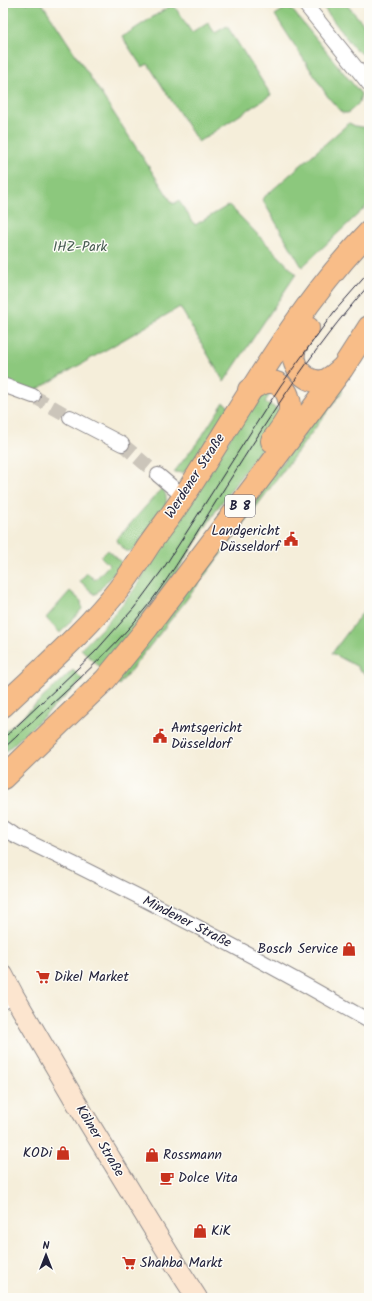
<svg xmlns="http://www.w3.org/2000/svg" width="372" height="1301" font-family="Kalam,sans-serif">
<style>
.green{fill:#8cc87d;stroke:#57755c}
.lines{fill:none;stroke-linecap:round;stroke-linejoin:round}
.street-tunnel{stroke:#cbc5ba;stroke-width:14;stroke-dasharray:14 7;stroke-linecap:butt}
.street-casing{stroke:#8c888a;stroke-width:16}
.secondary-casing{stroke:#8c888a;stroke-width:22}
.primary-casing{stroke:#8c888a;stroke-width:24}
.street{stroke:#fff;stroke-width:14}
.secondary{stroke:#fce5cf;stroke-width:20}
.primary{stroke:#f8bd88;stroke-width:22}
.tram{stroke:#22223b;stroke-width:1}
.labels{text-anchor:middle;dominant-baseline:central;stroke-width:3;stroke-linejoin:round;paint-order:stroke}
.shield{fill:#fdfcf7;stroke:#646373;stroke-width:1}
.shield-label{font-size:13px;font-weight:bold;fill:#22223b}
.park-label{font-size:14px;fill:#475c52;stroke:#fdfcf7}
.street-label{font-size:14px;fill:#22223b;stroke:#fdfcf7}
.poi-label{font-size:14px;fill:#22223b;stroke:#fdfcf7;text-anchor:start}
</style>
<rect width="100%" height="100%" fill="#fdfcf7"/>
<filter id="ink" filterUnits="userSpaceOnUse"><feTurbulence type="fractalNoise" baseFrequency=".025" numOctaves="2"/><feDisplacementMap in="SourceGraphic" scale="8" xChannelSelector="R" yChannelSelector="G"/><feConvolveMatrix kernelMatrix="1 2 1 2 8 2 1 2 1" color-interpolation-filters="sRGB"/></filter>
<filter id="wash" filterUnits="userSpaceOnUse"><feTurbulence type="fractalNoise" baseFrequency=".012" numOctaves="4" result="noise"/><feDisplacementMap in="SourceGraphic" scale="16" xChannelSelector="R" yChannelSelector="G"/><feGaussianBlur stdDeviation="0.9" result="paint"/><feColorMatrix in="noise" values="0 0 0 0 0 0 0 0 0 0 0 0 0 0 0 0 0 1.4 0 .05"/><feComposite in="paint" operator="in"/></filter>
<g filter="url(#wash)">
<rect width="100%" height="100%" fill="#f5eeda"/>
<g class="green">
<polygon points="3,3 42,3 173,204 179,201 195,225 229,205 296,274 224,382 180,307 31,393 3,382"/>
<polygon points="320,3 345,3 363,23 369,36 369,55 364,55 354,48"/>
<polygon points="173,4 192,33 208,23 215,33 227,26 271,95 198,142 148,64 142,67 122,37"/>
<polygon points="289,6 361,94 359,103 348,113 342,113 328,97 275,15"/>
<polygon points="349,123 355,126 369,128 369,204 302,267 262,199"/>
<polygon points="339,388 343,391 184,603 119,685 115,682"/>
<polygon points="267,393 270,394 265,402 279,410 269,438 219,506 176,573 103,670 81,649 105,625 134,590 256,397"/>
<polygon points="224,402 229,407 191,466 183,473 174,472 200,439"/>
<path d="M 162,488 C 166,493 167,498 166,505 L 133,551 L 126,551 L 116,540 Z"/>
<polygon points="108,550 121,562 121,565 96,594 94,594 80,581 87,573 95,580 109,565 101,557"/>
<polygon points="70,591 81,601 82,609 60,633 46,618"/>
<polygon points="369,604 369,676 358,669 358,667 332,653"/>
<polygon points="73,670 83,680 3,754 3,734"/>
</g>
</g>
<g filter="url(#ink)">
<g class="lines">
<g class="street-tunnel">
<polyline points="33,396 70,417"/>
<polyline points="122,444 158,475"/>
</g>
<defs>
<g id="street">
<polyline points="304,3 369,84"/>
<polyline points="3,385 33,396"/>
<polyline points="70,417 122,444"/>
<polyline points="158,475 183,496"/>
<path d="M 3,828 L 12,834 C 133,892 252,954 369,1021"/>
<polyline points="3,1002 14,996"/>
</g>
<polyline id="secondary" points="3,975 14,996 76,1102 170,1256 197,1298"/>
<g id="primary">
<path d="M 308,328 C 303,335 296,343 294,352 C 291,367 307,384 323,381 C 330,379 335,374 341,369"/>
<path d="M 249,390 C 256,386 264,381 272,382 C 288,384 293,405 288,417 C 284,425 278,433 272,441"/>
<path d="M 3,706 C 44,667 87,630 122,585 C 131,573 140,559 149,545 C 160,529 173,513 184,496 C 243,406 294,310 369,232"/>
<polyline points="3,778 105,680 148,627 310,412 342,369 369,327"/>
</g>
</defs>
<use href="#street" class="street-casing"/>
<use href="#secondary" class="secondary-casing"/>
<use href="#primary" class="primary-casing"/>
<use href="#street" class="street"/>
<use href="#secondary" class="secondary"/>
<use href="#primary" class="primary"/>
<g class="tram">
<polyline points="3,739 95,652 134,608 163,569 281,385 334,312 369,272"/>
<path d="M 3,749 C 53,702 107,658 149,604 C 174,571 195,535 217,500 C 264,426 310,351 369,285"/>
</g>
</g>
</g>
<defs>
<symbol id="civic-bare" viewBox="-9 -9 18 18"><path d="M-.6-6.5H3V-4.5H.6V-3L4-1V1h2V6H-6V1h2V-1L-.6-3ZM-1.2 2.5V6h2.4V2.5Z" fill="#c8321e" stroke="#fdfcf7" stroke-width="2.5" paint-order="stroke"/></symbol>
<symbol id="shop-bare" viewBox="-9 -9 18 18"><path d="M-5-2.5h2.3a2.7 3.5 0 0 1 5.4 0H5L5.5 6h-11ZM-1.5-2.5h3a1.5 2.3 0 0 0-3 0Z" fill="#c8321e" stroke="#fdfcf7" stroke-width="2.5" paint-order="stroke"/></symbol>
<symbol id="supermarket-bare" viewBox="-9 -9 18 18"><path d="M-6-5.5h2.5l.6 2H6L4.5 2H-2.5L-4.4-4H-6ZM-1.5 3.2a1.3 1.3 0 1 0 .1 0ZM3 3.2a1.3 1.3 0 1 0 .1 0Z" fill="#c8321e" stroke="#fdfcf7" stroke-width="2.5" paint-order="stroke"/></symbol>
<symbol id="cafe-bare" viewBox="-9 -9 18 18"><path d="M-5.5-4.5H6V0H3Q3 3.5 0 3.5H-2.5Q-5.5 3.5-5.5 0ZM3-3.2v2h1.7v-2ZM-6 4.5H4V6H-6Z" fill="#c8321e" stroke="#fdfcf7" stroke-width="2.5" paint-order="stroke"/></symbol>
</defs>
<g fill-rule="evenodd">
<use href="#civic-bare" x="281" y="529" width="20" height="20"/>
<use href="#civic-bare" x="150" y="726" width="20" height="20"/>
<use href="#shop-bare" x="339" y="939" width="20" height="20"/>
<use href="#supermarket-bare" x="33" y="967" width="20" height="20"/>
<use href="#shop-bare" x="53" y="1143" width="20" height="20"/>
<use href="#shop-bare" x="142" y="1145" width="20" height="20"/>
<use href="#cafe-bare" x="157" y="1168" width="20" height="20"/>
<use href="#shop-bare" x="190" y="1221" width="20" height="20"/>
<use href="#supermarket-bare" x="119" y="1253" width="20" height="20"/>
</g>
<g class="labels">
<rect class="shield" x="225" y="495" width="30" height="22" rx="3"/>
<g class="shield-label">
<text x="240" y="506">B 8</text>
</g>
<g class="park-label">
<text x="80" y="247">IHZ-Park</text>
</g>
<g class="street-label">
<text transform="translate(195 476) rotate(-57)">Werdener Straße</text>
<text transform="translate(187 922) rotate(27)">Mindener Straße</text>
<text transform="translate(100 1141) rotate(59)">Kölner Straße</text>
</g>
<g class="poi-label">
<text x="280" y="531" text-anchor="end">Landgericht<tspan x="280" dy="16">Düsseldorf</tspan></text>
<text x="171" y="728">Amtsgericht<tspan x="171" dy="16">Düsseldorf</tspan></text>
<text x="338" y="949" text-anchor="end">Bosch Service</text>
<text x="54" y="977">Dikel Market</text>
<text x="52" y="1153" text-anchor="end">KODi</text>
<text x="163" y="1155">Rossmann</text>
<text x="178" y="1178">Dolce Vita</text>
<text x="211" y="1231">KiK</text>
<text x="140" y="1263">Shahba Markt</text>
</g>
</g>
<rect width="372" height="1301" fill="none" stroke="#fdfcf7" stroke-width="16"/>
<g transform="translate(46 1255)" stroke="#fdfcf7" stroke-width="3" paint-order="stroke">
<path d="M0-3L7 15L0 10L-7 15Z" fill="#22223b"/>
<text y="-6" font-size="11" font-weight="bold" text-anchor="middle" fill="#22223b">N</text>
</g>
</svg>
